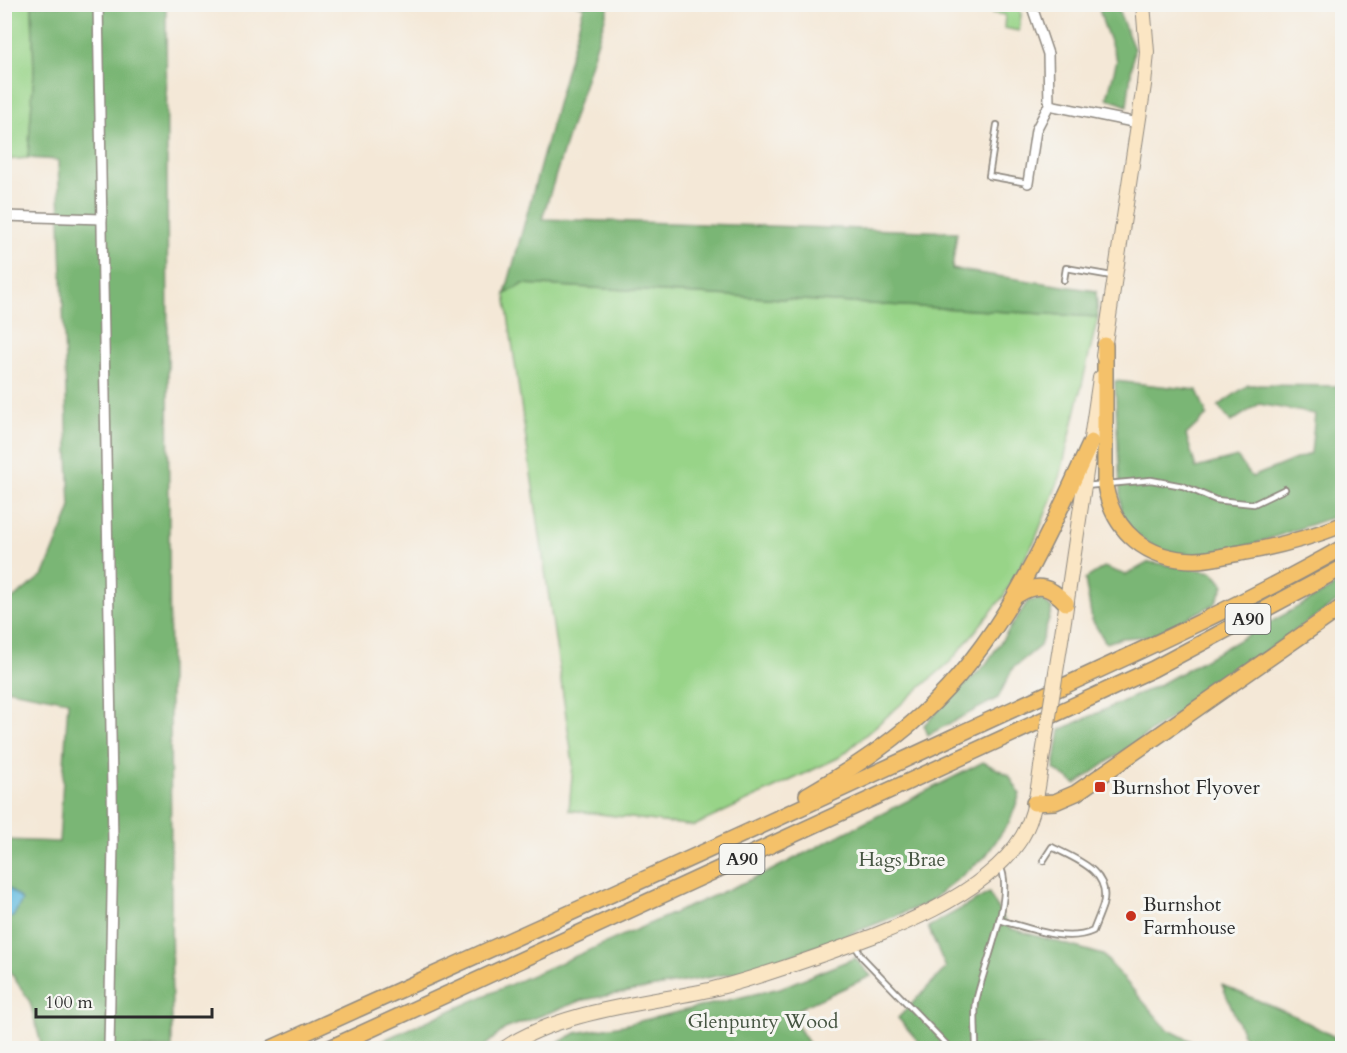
<svg xmlns="http://www.w3.org/2000/svg" width="1347" height="1053" font-family="Cardo,serif">
<style>
.green{fill:#98d488;stroke:#62805a;stroke-width:1.5}
.forest{fill:#7ab674;stroke:#527050;stroke-width:1.5}
.water{fill:#63bce0;stroke:#477486;stroke-width:1.5}
.lines{fill:none;stroke-linecap:round;stroke-linejoin:round}
.lane-casing{stroke:#908a81;stroke-width:8}
.street-casing{stroke:#908a81;stroke-width:12}
.secondary-casing{stroke:#908a81;stroke-width:16}
.primary-casing{stroke:#908a81;stroke-width:18}
.lane{stroke:#fff;stroke-width:4.5}
.street{stroke:#fff;stroke-width:9}
.secondary{stroke:#fbe6c4;stroke-width:14}
.primary{stroke:#f4c16b;stroke-width:15}
.secondary-bridge-casing{stroke:#908a81;stroke-width:16;stroke-linecap:butt}
.secondary-bridge{stroke:#fbe6c4;stroke-width:14}
.poi-dot{fill:#c8321e;stroke:#f6f6f2;stroke-width:2}
.labels{text-anchor:middle;dominant-baseline:central;stroke-width:6;stroke-linejoin:round;paint-order:stroke}
.shield{fill:#f6f6f2;stroke:#686867;stroke-width:1.5}
.shield-label{font-size:18px;font-weight:bold;fill:#2b2b2b}
.poi-label{font-size:20px;fill:#2b2b2b;stroke:#f6f6f2;text-anchor:start}
.park-label{font-size:20px;fill:#465542;stroke:#f6f6f2}
</style>
<rect width="100%" height="100%" fill="#f6f6f2"/>
<filter id="ink" filterUnits="userSpaceOnUse"><feTurbulence type="fractalNoise" baseFrequency=".0167" numOctaves="2"/><feDisplacementMap in="SourceGraphic" scale="12" xChannelSelector="R" yChannelSelector="G"/><feConvolveMatrix kernelMatrix="1 2 1 2 8 2 1 2 1" color-interpolation-filters="sRGB"/></filter>
<filter id="wash" filterUnits="userSpaceOnUse"><feTurbulence type="fractalNoise" baseFrequency=".008" numOctaves="4" result="noise"/><feDisplacementMap in="SourceGraphic" scale="24" xChannelSelector="R" yChannelSelector="G"/><feGaussianBlur stdDeviation="1.35" result="paint"/><feColorMatrix in="noise" values="0 0 0 0 0 0 0 0 0 0 0 0 0 0 0 0 0 1.4 0 .05"/><feComposite in="paint" operator="in"/></filter>
<g filter="url(#wash)">
<rect width="100%" height="100%" fill="#f4e8d7"/>
<g class="green">
<polygon points="5,5 32,5 34,72 28,158 5,160"/>
<polygon points="994,5 1018,5 1021,14 1019,31 1004,28 1005,15 993,13"/>
<polygon points="523,284 1098,317 1060,477 1035,540 1003,597 951,661 840,757 694,826 569,810 573,764 505,294"/>
</g>
<g class="forest">
<polygon points="32,5 166,5 172,1048 42,1048 30,1002 5,964 5,840 59,842 68,701 5,689 5,605 44,574 70,510 58,160 28,158 34,72"/>
<polygon points="609,5 542,219 957,232 952,269 1096,291 1098,317 523,284 505,294 584,6 576,5"/>
<polygon points="1098,5 1116,5 1134,49 1127,106 1107,98 1117,60 1103,23"/>
<polygon points="1115,381 1197,390 1207,415 1186,435 1196,468 1237,457 1252,477 1311,453 1315,414 1259,404 1231,422 1218,406 1248,385 1342,386 1342,514 1251,545 1190,556 1159,550 1133,533 1121,511"/>
<polygon points="1149,562 1213,572 1224,585 1215,604 1151,636 1122,638 1106,643 1092,620 1085,579 1104,567 1126,575"/>
<polygon points="1342,582 1342,598 1076,784 1054,769 1060,730 1161,684"/>
<polygon points="1042,599 1052,609 1040,646 1013,668 998,698 928,735 924,725 986,664 1028,601"/>
<polygon points="983,762 1009,775 1020,794 1010,821 985,857 928,903 838,939 750,970 583,1000 505,1029 482,1048 365,1048 768,872"/>
<polygon points="989,893 1009,928 1103,955 1167,1029 1205,1048 924,1048 898,1018 946,968 928,927"/>
<polygon points="855,958 871,976 789,1013 812,1048 548,1048 576,1033 623,1025 780,988"/>
<polygon points="1222,985 1297,1017 1342,1041 1342,1048 1249,1048"/>
</g>
<polygon class="water" points="5,885 22,900 13,917 5,918"/>
</g>
<g filter="url(#ink)">
<g class="lines">
<defs>
<g id="lane">
<polyline points="997,125 989,176 1028,183"/>
<polyline points="1064,280 1066,268 1112,276"/>
<polyline points="1085,486 1151,480 1183,486 1216,500 1254,504 1285,489"/>
<path d="M 999,920 C 1027,927 1066,944 1093,931 C 1096,923 1100,914 1103,905 C 1112,871 1075,859 1052,847 L 1043,861"/>
<polyline points="855,946 863,958 950,1048"/>
<path d="M 976,1048 C 976,1033 974,1017 976,1002 C 982,970 1016,894 1000,866"/>
</g>
<g id="street">
<polyline points="98,4 113,843 109,1048"/>
<polyline points="1049,105 1138,123"/>
<polyline points="1028,183 1036,130 1049,105 1048,54 1031,4"/>
<polyline points="4,216 102,219"/>
</g>
<g id="secondary">
<polyline points="1103,356 1144,85 1147,52 1143,4"/>
<polyline points="1062,634 1100,378"/>
<path d="M 505,1048 C 559,1011 644,1004 709,990 C 747,981 784,968 821,955 C 886,932 984,898 1022,837 C 1034,817 1038,790 1041,767"/>
</g>
<g id="primary">
<path d="M 1105,345 L 1105,485 C 1113,532 1147,560 1195,560 C 1210,560 1226,555 1240,553 C 1275,547 1309,538 1342,525"/>
<path d="M 1017,595 C 1038,582 1050,586 1066,603"/>
<path d="M 807,795 C 847,772 888,746 922,714 C 1003,640 1046,540 1091,442"/>
<polyline points="1034,803 1055,802 1076,793 1342,607"/>
<path d="M 272,1048 C 499,945 727,843 953,737 C 1084,676 1217,619 1342,548"/>
<polyline points="330,1048 1153,669 1342,568"/>
</g>
</defs>
<use href="#lane" class="lane-casing"/>
<use href="#street" class="street-casing"/>
<use href="#secondary" class="secondary-casing"/>
<use href="#primary" class="primary-casing"/>
<use href="#lane" class="lane"/>
<use href="#street" class="street"/>
<use href="#secondary" class="secondary"/>
<use href="#primary" class="primary"/>
<defs>
<polyline id="secondary-bridge" points="1041,767 1062,634"/>
</defs>
<use href="#secondary-bridge" class="secondary-bridge-casing"/>
<use href="#secondary-bridge" class="secondary-bridge"/>
</g>
</g>
<g class="poi-dot">
<rect x="1094" y="781" width="12" height="12" rx="3"/>
<circle cx="1131" cy="916" r="6"/>
</g>
<g class="labels">
<g class="shield">
<rect x="1225.5" y="604" width="45" height="30" rx="4.5"/>
<rect x="719.5" y="844" width="45" height="30" rx="4.5"/>
</g>
<g class="shield-label">
<text x="1248" y="619">A90</text>
<text x="742" y="859">A90</text>
</g>
<g class="poi-label">
<text x="1112" y="787">Burnshot Flyover</text>
<text x="1143" y="904">Burnshot<tspan x="1143" dy="23">Farmhouse</tspan></text>
</g>
<g class="park-label">
<text x="902" y="859">Hags Brae</text>
<text x="763" y="1021">Glenpunty Wood</text>
</g>
</g>
<rect width="1347" height="1053" fill="none" stroke="#f6f6f2" stroke-width="24"/>
<path d="M36 1008v9h176v-9" fill="none" stroke="#2b2b2b" stroke-width="3"/>
<text x="45" y="1008" font-size="18" fill="#2b2b2b" stroke="#f6f6f2" stroke-width="4.5" paint-order="stroke">100 m</text>
</svg>
